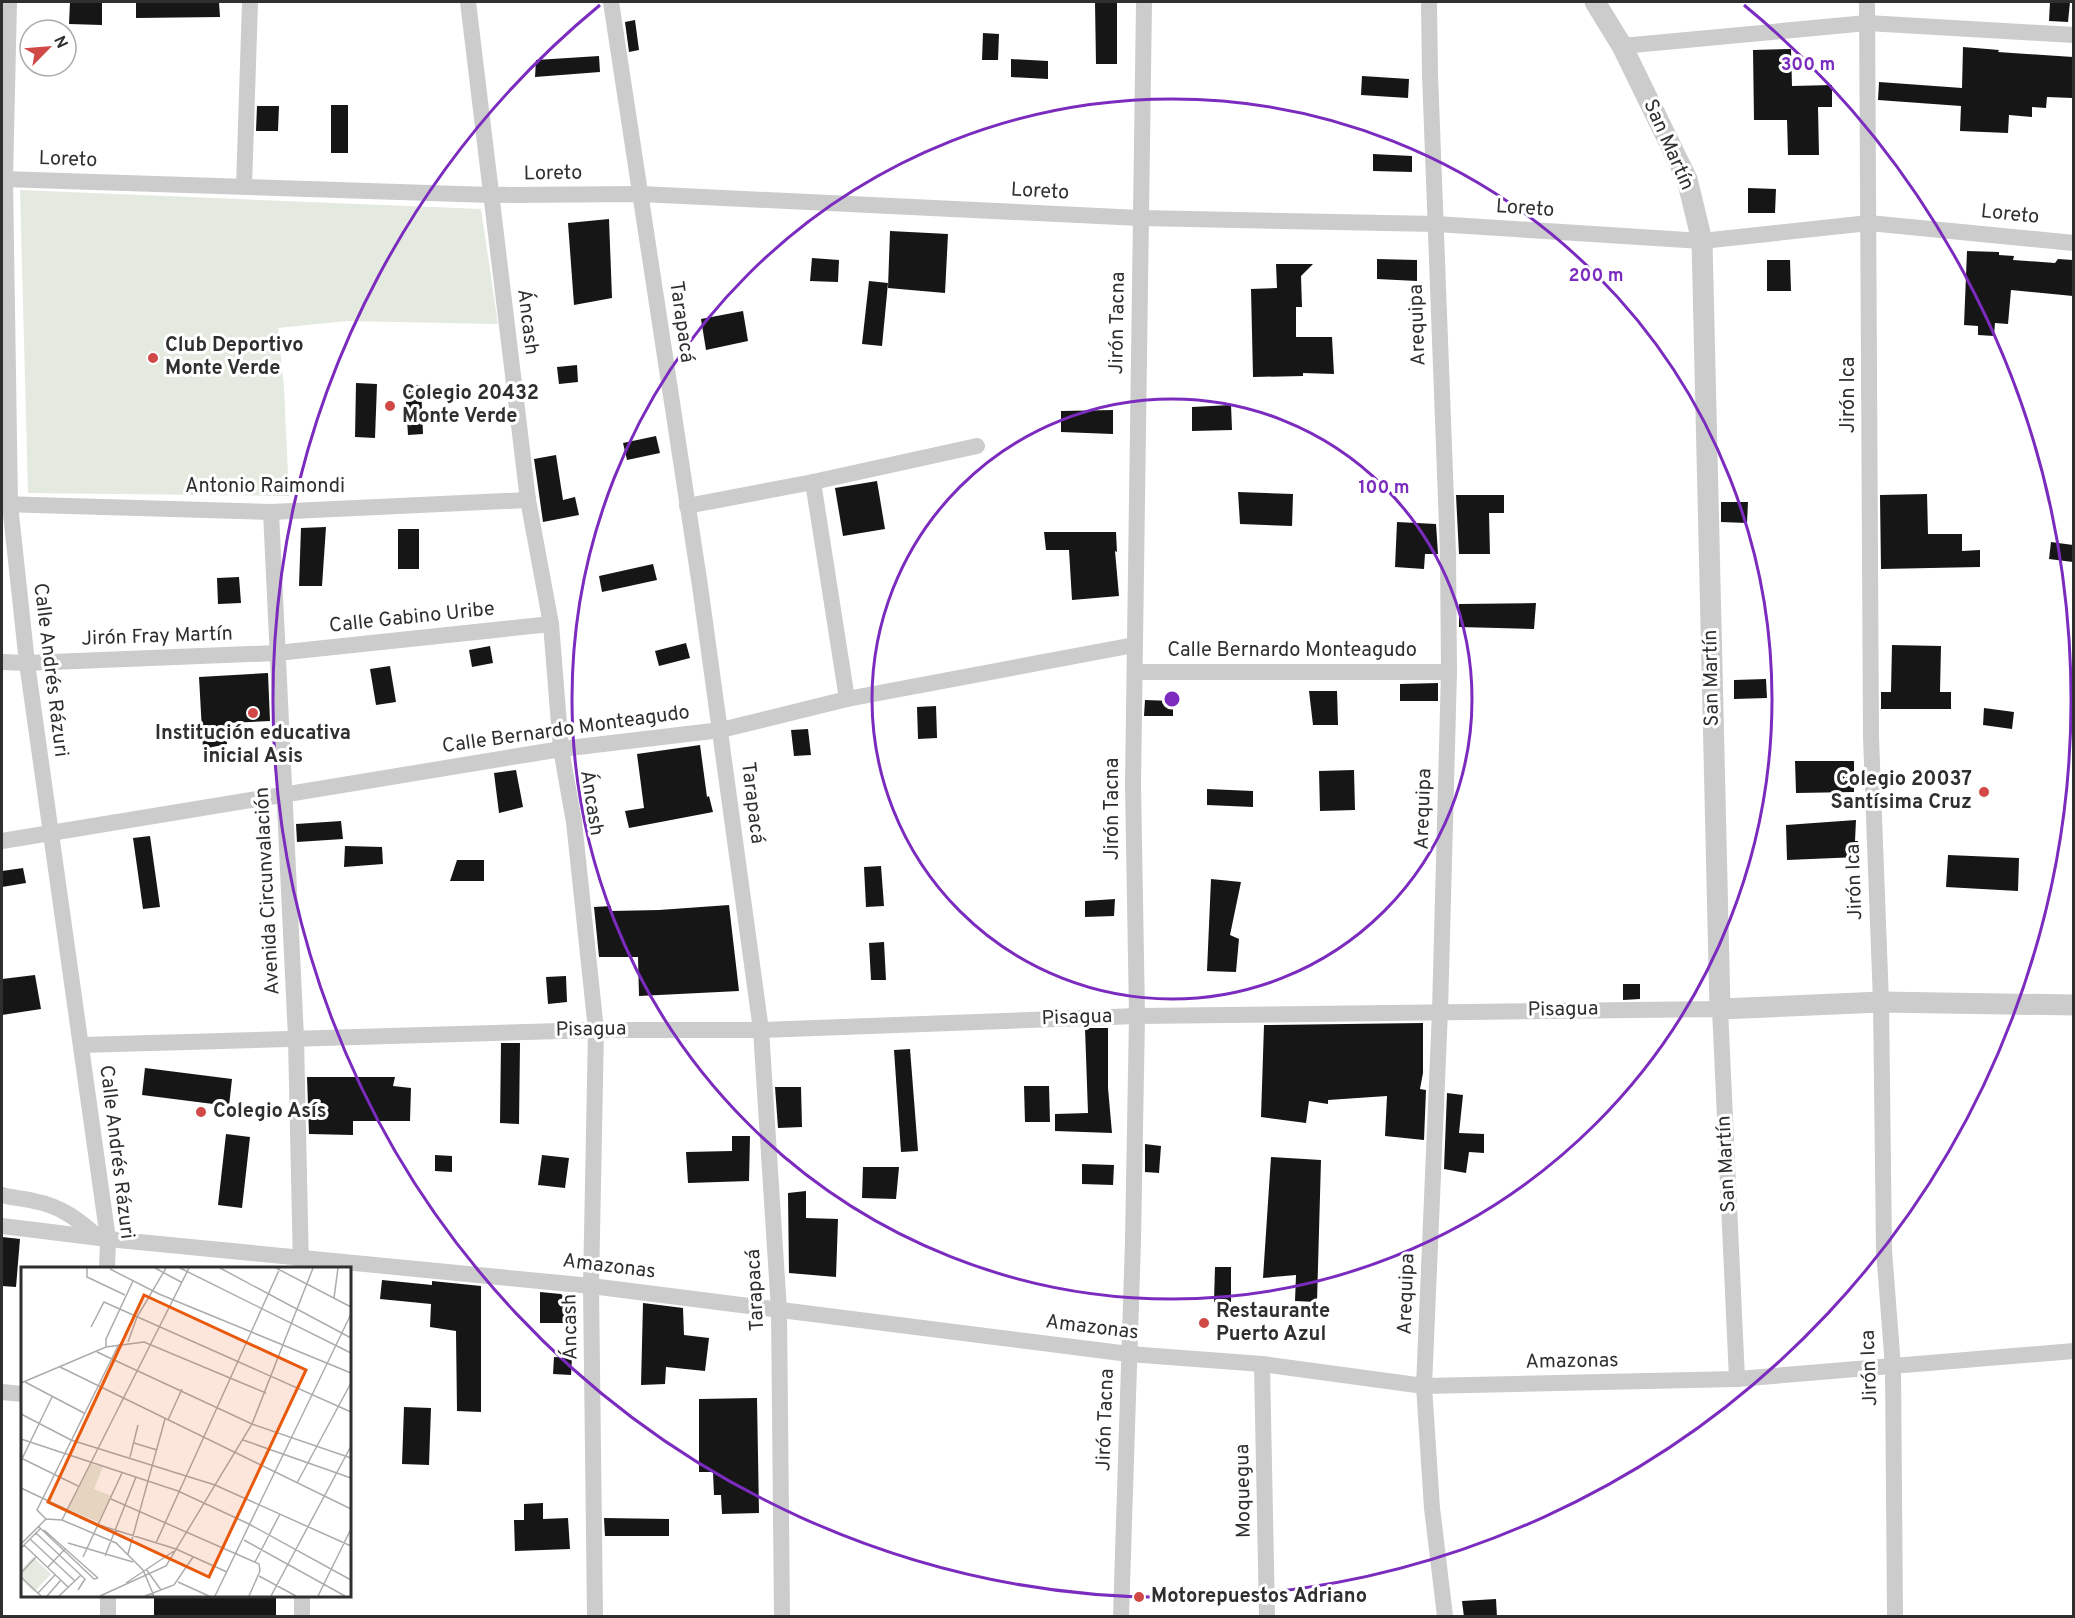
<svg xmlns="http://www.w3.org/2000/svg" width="2075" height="1618" font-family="Overpass,sans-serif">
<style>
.green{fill:#e4eadf}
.building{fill:#161616}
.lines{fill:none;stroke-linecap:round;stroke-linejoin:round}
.minor{stroke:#ccc;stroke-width:16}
.tertiary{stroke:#ccc;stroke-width:21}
.ring{fill:none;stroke:#7b2cbf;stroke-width:3}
.poi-dot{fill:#d04947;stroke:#fff;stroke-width:2}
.labels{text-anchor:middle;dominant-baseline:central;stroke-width:6;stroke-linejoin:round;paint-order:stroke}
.street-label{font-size:20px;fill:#2f2f2f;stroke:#fff}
.poi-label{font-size:20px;font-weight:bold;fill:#2f2f2f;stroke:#fff;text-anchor:start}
.inset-road{fill:none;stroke:#acacac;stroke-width:1.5}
.view{fill:#e8590c;fill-opacity:0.15;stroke:#e8590c;stroke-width:3}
.inset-edge{fill:none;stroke:#2f2f2f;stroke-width:3}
.centre{fill:#7b2cbf;stroke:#fff;stroke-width:3}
.ring-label{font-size:18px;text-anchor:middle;font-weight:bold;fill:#7b2cbf;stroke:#fff;stroke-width:6;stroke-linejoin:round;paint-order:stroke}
</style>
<rect width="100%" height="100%" fill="#fff"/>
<polygon class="green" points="20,190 481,209 498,324 347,321 278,328 284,387 289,496 28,493"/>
<g class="building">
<polygon points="70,2 102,2 102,25 69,24"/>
<polygon points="136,2 219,2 220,17 136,18"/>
<polygon points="1095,2 1117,2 1117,64 1096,64"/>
<polygon points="2050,2 2070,2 2068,22 2049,21"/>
<polygon points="635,20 639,50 629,52 625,22"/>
<polygon points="983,33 999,34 998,60 982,60"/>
<polygon points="1963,47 1999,50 1998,52 2073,57 2073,98 2047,97 2046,108 2032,107 2032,117 2009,115 2008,133 1960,131 1961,106 1878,100 1879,82 1962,88"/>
<polygon points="1791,49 1792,86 1832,85 1832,107 1818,107 1819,155 1788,155 1787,120 1754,120 1753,50"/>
<polygon points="599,56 600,72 535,77 536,60"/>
<polygon points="1011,59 1048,61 1048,79 1011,77"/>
<polygon points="1362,76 1409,79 1408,98 1361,95"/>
<rect x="331" y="105" width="17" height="48"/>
<polygon points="257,106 279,106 278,131 256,131"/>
<polygon points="1373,154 1412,156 1412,172 1373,171"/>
<polygon points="1748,188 1776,189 1775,213 1748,213"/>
<polygon points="609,219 612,298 574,305 568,223"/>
<polygon points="890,231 948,234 945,293 888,288"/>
<polygon points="1967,251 1999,252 1999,255 2014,256 2013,260 2055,263 2058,259 2073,260 2073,296 2011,290 2008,324 1995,323 1994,336 1978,335 1978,326 1964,325"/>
<polygon points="812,258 839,260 838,282 810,281"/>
<polygon points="1377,259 1417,260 1417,281 1377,279"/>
<polygon points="1767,260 1790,260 1791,291 1767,291"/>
<polygon points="1276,264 1313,264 1301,276 1302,307 1296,307 1296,337 1332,337 1334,374 1303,373 1303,376 1253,377 1251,289 1277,288"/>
<polygon points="869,281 888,283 882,346 862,344"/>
<polygon points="743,311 748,341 706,350 701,319"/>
<polygon points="577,365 578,382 559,384 557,367"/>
<polygon points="356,383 377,384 375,438 355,437"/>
<polygon points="421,385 423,434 408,435 405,386"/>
<polygon points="1231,405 1232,430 1192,431 1192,407"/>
<polygon points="1113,410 1113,434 1061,432 1061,411"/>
<polygon points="656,436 660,453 627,460 623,443"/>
<polygon points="556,455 563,500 575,497 579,515 543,522 534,459"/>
<polygon points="877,481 885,529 843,536 835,488"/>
<polygon points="1238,492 1293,494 1292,526 1240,524"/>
<polygon points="1927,494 1928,534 1962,534 1962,551 1980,550 1980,567 1881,569 1880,495"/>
<polygon points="1456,495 1504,495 1504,513 1489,513 1490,554 1459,554"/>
<polygon points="1721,502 1748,502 1747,523 1721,522"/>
<polygon points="1397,522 1436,524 1438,554 1425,554 1424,569 1395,567"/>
<polygon points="326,527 322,586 299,586 301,528"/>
<rect x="398" y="529" width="21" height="40"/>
<polygon points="1044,532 1116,532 1117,552 1115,551 1119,596 1072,600 1069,550 1046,550"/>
<polygon points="2051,542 2073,545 2073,562 2049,559"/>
<polygon points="653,564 657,580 602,592 599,576"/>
<polygon points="239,577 241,603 218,604 217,578"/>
<polygon points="1536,603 1534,629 1459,627 1459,604"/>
<polygon points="686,643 690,658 659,666 655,651"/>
<polygon points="1892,645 1941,646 1940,692 1951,692 1951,709 1881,709 1881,692 1891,692"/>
<polygon points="490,646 493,663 472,667 469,650"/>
<polygon points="390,666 396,702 376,705 370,669"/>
<polygon points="268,673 270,721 226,723 227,744 203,749 199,677"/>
<polygon points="1766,679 1767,698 1734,699 1734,680"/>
<polygon points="1438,683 1438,701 1400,701 1400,684"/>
<polygon points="1309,691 1337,691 1338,725 1313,725"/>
<polygon points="1145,700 1173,701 1173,716 1144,716"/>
<polygon points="936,706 937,738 918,739 917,707"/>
<polygon points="1984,708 2014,712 2012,729 1983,725"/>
<polygon points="808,729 811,755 794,756 791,730"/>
<polygon points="700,745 707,797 709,796 713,812 629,828 625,811 644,808 637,754"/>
<polygon points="1795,761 1854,761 1854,792 1796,793"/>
<polygon points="516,770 523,807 499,813 494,773"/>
<polygon points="1354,770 1355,810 1320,811 1319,771"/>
<polygon points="1207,789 1253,791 1253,807 1207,805"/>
<polygon points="1856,820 1855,841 1858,841 1859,857 1787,860 1786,825"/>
<polygon points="341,821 343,839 297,842 296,824"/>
<polygon points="150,836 160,907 143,909 133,838"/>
<polygon points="345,846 382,847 383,864 344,867"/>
<polygon points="1948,855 2019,858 2018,891 1946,887"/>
<polygon points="457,860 484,860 484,881 450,881"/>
<polygon points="881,866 884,906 866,907 864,867"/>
<polygon points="23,868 26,883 2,887 2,871"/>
<polygon points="1211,879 1241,882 1230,935 1239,939 1236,972 1207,971"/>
<polygon points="1115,899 1114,916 1085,917 1085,901"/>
<polygon points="729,905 739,991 639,996 638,957 599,957 594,907 611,906 611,911 659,910"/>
<polygon points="884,942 886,980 871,980 869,943"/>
<polygon points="35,975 41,1009 2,1015 2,979"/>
<polygon points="566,976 567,1002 548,1004 546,977"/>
<polygon points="1623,984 1640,984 1640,999 1623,1000"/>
<polygon points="1423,1023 1423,1073 1420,1089 1426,1090 1424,1140 1385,1136 1387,1096 1328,1100 1328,1104 1309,1101 1306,1123 1261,1117 1264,1025"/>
<polygon points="1085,1028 1108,1028 1108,1088 1112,1133 1055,1131 1055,1114 1088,1113"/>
<polygon points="501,1043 520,1043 519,1124 500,1123"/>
<polygon points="910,1049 918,1151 901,1152 894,1050"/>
<polygon points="145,1068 232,1079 229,1106 142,1095"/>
<polygon points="307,1077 395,1077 393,1086 411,1088 410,1121 353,1121 353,1135 309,1134"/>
<polygon points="1024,1086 1049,1086 1050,1122 1025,1122"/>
<polygon points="775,1087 801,1087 802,1127 778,1128"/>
<polygon points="1447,1093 1463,1095 1459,1133 1484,1134 1484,1153 1469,1152 1466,1173 1444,1169"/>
<polygon points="226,1134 250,1137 242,1208 218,1205"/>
<polygon points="732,1136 750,1136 749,1181 688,1183 686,1152 732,1151"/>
<polygon points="1145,1144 1161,1146 1159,1173 1145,1172"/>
<polygon points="435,1155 452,1156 452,1172 435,1171"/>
<polygon points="542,1155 569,1158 565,1188 538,1185"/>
<polygon points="1271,1157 1321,1160 1317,1302 1295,1301 1296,1275 1263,1278"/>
<polygon points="1082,1164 1114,1165 1113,1185 1082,1184"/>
<polygon points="863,1167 899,1167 896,1199 862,1198"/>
<polygon points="806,1191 806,1218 838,1219 836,1277 789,1273 788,1193"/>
<polygon points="2,1237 20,1239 16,1287 2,1286"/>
<polygon points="1215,1267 1231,1267 1231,1302 1214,1302"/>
<polygon points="382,1280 432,1285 432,1281 481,1286 481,1412 457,1411 456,1331 430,1327 431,1304 380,1299"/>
<polygon points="540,1292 561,1294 569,1302 569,1323 540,1323"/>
<polygon points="643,1303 683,1308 684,1335 709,1338 705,1371 666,1367 665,1384 641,1385"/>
<polygon points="554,1357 572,1358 571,1375 553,1374"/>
<polygon points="757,1398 759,1513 722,1514 721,1495 714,1495 713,1472 699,1472 699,1399"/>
<polygon points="404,1407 431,1408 429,1465 402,1464"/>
<polygon points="543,1503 543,1519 568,1518 570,1549 515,1551 514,1520 524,1520 524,1504"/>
<polygon points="604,1518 669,1519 669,1536 605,1536"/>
<rect x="154" y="1596" width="122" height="21"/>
<polygon points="1496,1599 1497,1617 1464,1617 1462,1601"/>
</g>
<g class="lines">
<g class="minor">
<polyline points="9,2 5,179 10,505 27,663 108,1239 107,1268"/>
<polyline points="468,2 528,500 551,624 561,749 574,822 596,1030 591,1286 595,1616"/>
<polyline points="611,2 700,586 761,1030 779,1310 782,1616"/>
<polyline points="1429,2 1430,74 1448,553 1449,672 1440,1011 1424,1386 1432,1508 1445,1616"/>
<polyline points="1867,2 1871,737 1881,1002 1884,1250 1893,1367 1895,1616"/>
<polyline points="1622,46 1867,23 2074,35"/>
<polyline points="2,179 490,195 641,194 1140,218 1436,224 1702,241 1869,223 2074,243"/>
<polyline points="244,187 250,2"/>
<polyline points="813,482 847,699"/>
<polyline points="2,504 271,512 528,500"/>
<polyline points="687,506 813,482 977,446"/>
<polyline points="271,512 296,1038 301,1268"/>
<polyline points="2,662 27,663 277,653 551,624"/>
<polyline points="1135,672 1449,672"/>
<polyline points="2,841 561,749 721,730 847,699 1134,645"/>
<polyline points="81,1045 596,1030 761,1030 1137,1016 1720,1009 1737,1379"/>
<path d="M 2,1195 C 12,1198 23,1198 34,1201 C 61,1206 79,1220 99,1238"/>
<polyline points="2,1226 108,1239 591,1286 1129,1354 1262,1364 1424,1386 1737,1379 2074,1351"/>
<polyline points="1262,1364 1267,1616"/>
<polyline points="2,1392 22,1394"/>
<polyline points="108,1596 108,1616"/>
<polyline points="302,1596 302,1616"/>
<polyline points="1121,1616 1133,1241 1137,1016 1133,784 1144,2"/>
</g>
<polyline class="tertiary" points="1595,2 1622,46 1687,179 1702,241 1720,1009 1881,1002 2074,1005"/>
</g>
<g class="ring">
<circle cx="1172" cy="699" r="300"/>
<circle cx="1172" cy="699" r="600"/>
<path d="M1744 5A899 899 0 1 1 600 5"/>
</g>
<g class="poi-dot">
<circle cx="153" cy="358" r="6"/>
<circle cx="390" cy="406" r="6"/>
<circle cx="253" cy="713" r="6"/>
<circle cx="1984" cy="792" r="6"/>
<circle cx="201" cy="1112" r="6"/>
<circle cx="1204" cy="1323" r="6"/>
<circle cx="1139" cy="1597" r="6"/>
</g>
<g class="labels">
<g class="street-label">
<text transform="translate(1668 145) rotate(66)">San Martín</text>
<text transform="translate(68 160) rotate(2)">Loreto</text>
<text transform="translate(553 174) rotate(-1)">Loreto</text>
<text transform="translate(1040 192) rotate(3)">Loreto</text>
<text transform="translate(1525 209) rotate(4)">Loreto</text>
<text transform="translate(2010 215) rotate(6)">Loreto</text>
<text transform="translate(527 322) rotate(83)">Áncash</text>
<text transform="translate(681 322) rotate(82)">Tarapacá</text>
<text transform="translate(1118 323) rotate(-89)">Jirón Tacna</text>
<text transform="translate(1418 325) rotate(-92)">Arequipa</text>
<text transform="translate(1849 395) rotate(-90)">Jirón Ica</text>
<text x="265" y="487">Antonio Raimondi</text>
<text transform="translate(412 618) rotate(-6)">Calle Gabino Uribe</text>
<text transform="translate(157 637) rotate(-2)">Jirón Fray Martín</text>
<text x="1292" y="651">Calle Bernardo Monteagudo</text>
<text transform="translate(50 670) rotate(83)">Calle Andrés Rázuri</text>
<text transform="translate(1712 678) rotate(-91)">San Martín</text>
<text transform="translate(566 730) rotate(-8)">Calle Bernardo Monteagudo</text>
<text transform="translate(591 803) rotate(81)">Áncash</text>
<text transform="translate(752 803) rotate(83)">Tarapacá</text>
<text transform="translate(1113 809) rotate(-90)">Jirón Tacna</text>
<text transform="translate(1424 809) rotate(-88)">Arequipa</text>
<text transform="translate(1855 882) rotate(-92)">Jirón Ica</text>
<text transform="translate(268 891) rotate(-93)">Avenida Circunvalación</text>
<text transform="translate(1563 1010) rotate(-1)">Pisagua</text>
<text transform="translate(1077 1018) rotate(-2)">Pisagua</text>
<text transform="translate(591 1030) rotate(-1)">Pisagua</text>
<text transform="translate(116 1152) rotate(83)">Calle Andrés Rázuri</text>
<text transform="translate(1727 1164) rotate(-93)">San Martín</text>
<text transform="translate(609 1267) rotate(7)">Amazonas</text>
<text transform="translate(756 1290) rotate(-93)">Tarapacá</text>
<text transform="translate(1407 1294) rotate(-88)">Arequipa</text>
<text transform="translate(571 1327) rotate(-91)">Áncash</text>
<text transform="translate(1092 1328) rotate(7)">Amazonas</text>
<text transform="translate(1572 1362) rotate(-1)">Amazonas</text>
<text transform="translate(1870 1368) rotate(-92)">Jirón Ica</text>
<text transform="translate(1106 1420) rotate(-88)">Jirón Tacna</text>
<text transform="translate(1244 1491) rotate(-91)">Moquegua</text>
</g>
<g class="poi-label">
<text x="165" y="346">Club Deportivo<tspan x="165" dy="23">Monte Verde</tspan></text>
<text x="402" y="394">Colegio 20432<tspan x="402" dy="23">Monte Verde</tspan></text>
<text x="253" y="734" text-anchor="middle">Institución educativa<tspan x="253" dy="23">inicial Asis</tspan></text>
<text x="1972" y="780" text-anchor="end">Colegio 20037<tspan x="1972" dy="23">Santísima Cruz</tspan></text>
<text x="213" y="1112">Colegio Asís</text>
<text x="1216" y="1312">Restaurante<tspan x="1216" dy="23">Puerto Azul</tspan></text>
<text x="1151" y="1597">Motorepuestos Adriano</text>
</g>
</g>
<g transform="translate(21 1267)">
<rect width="330" height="330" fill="#fff"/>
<path d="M 70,197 L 82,200 L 73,222 L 90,229 L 77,255 L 47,242 ZM 12,290 L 30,307 L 13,325 L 0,312 L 0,303 Z" fill="#e4eadf"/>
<path class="inset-road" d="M 66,1 L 66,10 L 104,28M 134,1 L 160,15M 159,1 L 330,86M 199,1 L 330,71M 255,1 L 330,40M 89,2 L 138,27 L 330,106M 313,31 L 317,1M 70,60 L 83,35 L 330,145M 107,75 L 116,50 L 145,1M 85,80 L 85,72 L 112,14M 76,85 L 231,157 L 330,191M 39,100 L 330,242M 4,115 L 63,146M 0,116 L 85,80 L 123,75 L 245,126M 0,147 L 50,173 L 194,218 L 330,279M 147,153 L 161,122M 0,172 L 157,224 L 228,257 L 330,313M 222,173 L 330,211M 113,176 L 136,183M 109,190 L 117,158M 2,192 L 57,219M 0,194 L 31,130M 276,216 L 330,116M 0,221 L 78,258 L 155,282 L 206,305M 90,232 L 238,297 L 239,304 L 228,329M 25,252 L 16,243 L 98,77M 25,252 L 41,253 L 95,276 L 122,303 L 133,329M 41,253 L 168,1M 17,259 L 73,312 L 77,311M 23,263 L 77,311M 15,266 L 64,312 L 57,323M 9,272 L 54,314M 223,273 L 324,329M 47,276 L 112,295M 135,276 L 259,1M 0,277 L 25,252M 3,278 L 47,320M 0,281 L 20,261M 107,287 L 144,152M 84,289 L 115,210M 62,290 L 101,206M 234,295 L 259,247M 27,300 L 44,282M 125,302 L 140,323M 0,306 L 15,290M 238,309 L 275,329M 0,310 L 20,329M 157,315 L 188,329M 105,316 L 153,284M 17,326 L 34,308M 26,329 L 40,313M 38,329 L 60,308M 79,329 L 145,299 L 231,157 L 292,1M 124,329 L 153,318 L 172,290M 194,329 L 330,47M 250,329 L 330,179M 297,329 L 330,262"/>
<path class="view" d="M 123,28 L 285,103 L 188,310 L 27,235 Z"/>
<rect width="330" height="330" class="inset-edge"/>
</g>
<circle cx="1172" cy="699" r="9" class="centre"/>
<g class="ring-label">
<text x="1808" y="70">300 m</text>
<text x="1596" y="281">200 m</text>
<text x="1384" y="493">100 m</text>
</g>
<rect width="2075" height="1618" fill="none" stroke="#2f2f2f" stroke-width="6"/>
<g transform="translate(48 48) rotate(65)"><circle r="28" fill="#ffffff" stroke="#acacac" stroke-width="1.5"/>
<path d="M0-4.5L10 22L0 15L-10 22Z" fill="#d04947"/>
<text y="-9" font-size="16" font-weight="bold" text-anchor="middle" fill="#2f2f2f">N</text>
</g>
</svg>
